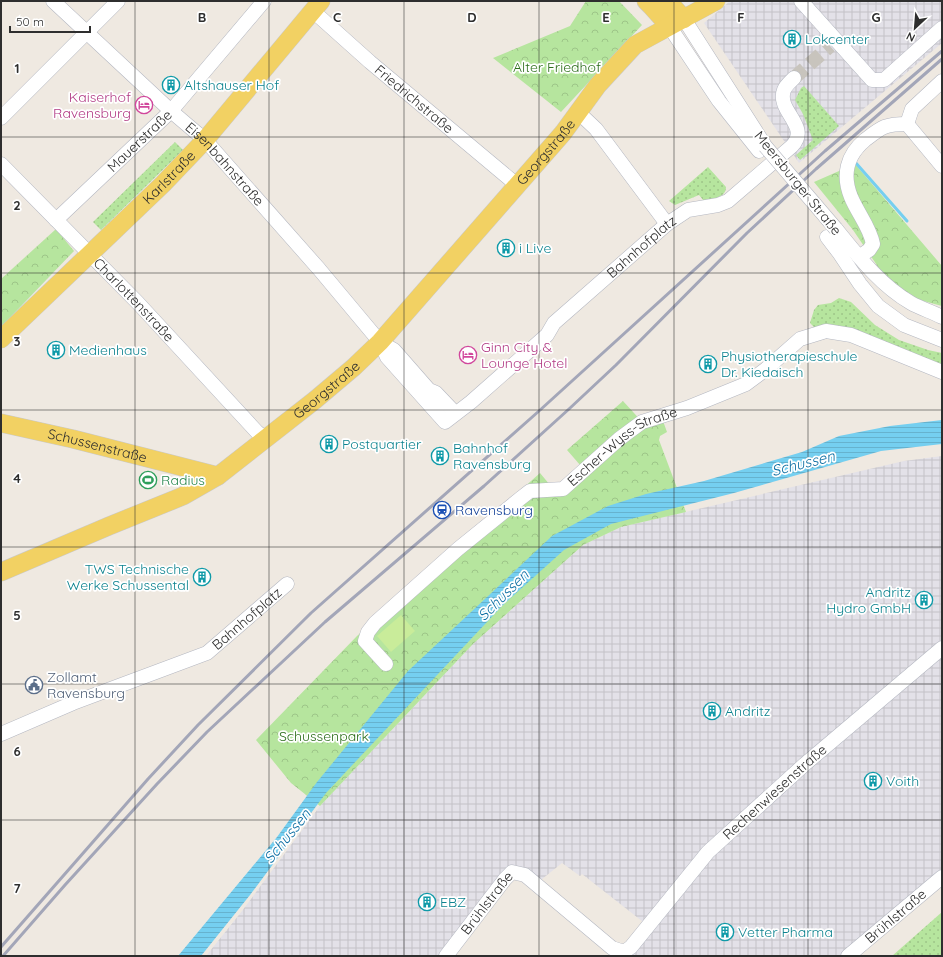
<svg xmlns="http://www.w3.org/2000/svg" width="943" height="957" font-family="Quicksand,sans-serif">
<style>
.industrial{fill:url(#industrial-grid)}
.grass{fill:url(#grass-dots)}
.forest{fill:url(#forest-crowns)}
.pitch{fill:#c9ec9a}
.water{fill:url(#water-rules)}
.lines{fill:none;stroke-linecap:round;stroke-linejoin:round}
.stream{stroke:#75cff0;stroke-width:3}
.minor-tunnel{stroke:#c8c4bd;stroke-width:14;stroke-dasharray:14 7;stroke-linecap:butt}
.minor-casing{stroke:#b4b7c1;stroke-width:15}
.major-casing{stroke:#c9c9c9;stroke-width:19}
.minor{stroke:#fff;stroke-width:14}
.major{stroke:#f2d163;stroke-width:18}
.rail{stroke:#a3a6b8;stroke-width:3}
.minor-bridge-casing{stroke:#b4b7c1;stroke-width:15;stroke-linecap:butt}
.minor-bridge{stroke:#fff;stroke-width:14}
.grid{fill:none;stroke:#2e2e2e;stroke-width:1;stroke-opacity:0.55}
.labels{text-anchor:middle;dominant-baseline:central;stroke-width:3.5;stroke-linejoin:round;paint-order:stroke}
.culture-label{font-size:14px;fill:#0d838f;stroke:#fff;text-anchor:start}
.park-label{font-size:14px;fill:#2c6e1b;stroke:#fff}
.hotel-label{font-size:14px;fill:#b23c85;stroke:#fff;text-anchor:end}
.street-label{font-size:14px;fill:#2e2e2e;stroke:#fff}
.leisure-label{font-size:14px;fill:#27864d;stroke:#fff;text-anchor:start}
.transit-label{font-size:14px;fill:#164399;stroke:#fff;text-anchor:start}
.service-label{font-size:14px;fill:#4e5e75;stroke:#fff;text-anchor:start}
.water-label{font-size:15px;font-style:italic;fill:#0d6fa3;stroke:#fff}
.grid-label{font-size:13px;text-anchor:middle;font-weight:bold;fill:#2e2e2e;stroke:#fff;stroke-width:3.5;stroke-linejoin:round;paint-order:stroke}
</style>
<defs>
<pattern id="industrial-grid" width="8" height="8" patternUnits="userSpaceOnUse"><rect width="8" height="8" fill="#e3e1e8"/><path d="M0 4h8M4 0v8" fill="none" stroke="#c3c1c7"/></pattern>
<pattern id="grass-dots" width="8" height="8" patternUnits="userSpaceOnUse"><rect width="8" height="8" fill="#b6e59e"/><path d="M2 2h.1M6 6h.1" fill="none" stroke="#9dc588" stroke-width="1.8" stroke-linecap="round"/></pattern>
<pattern id="forest-crowns" width="20" height="18" patternUnits="userSpaceOnUse"><rect width="20" height="18" fill="#b6e59e"/><path d="M2 6a3 3 0 1 1 6 0M12 15a3 3 0 1 1 6 0" fill="none" stroke="#9dc588"/></pattern>
<pattern id="water-rules" width="6" height="5" patternUnits="userSpaceOnUse"><rect width="6" height="5" fill="#75cff0"/><path d="M0 2.5h6" fill="none" stroke="#66b2ce"/></pattern>
</defs>
<rect width="100%" height="100%" fill="#efe9e1"/>
<g class="industrial">
<polygon points="730,1 942,1 942,43 799,163 704,23"/>
<polygon points="942,456 942,877 848,956 628,956 647,925 582,874 580,876 562,863 536,884 512,872 447,956 206,956 242,911 320,806 473,644 583,545 621,527 904,461"/>
</g>
<g class="grass">
<polygon points="804,86 839,126 800,160 796,155 813,140 803,114 795,100 801,88"/>
<polygon points="175,142 183,150 101,230 93,222"/>
<path d="M 708,167 L 726,187 C 726,198 712,199 704,201 L 699,195 L 675,205 L 669,201 Z"/>
<polygon points="839,298 851,302 875,325 899,340 928,350 942,353 942,367 865,334 835,325 821,326 815,328 810,323 814,310 818,305 831,303"/>
<polygon points="942,912 942,956 892,956"/>
</g>
<g class="forest">
<polygon points="586,1 619,1 642,25 561,112 493,58 570,26"/>
<polygon points="855,164 942,266 942,306 916,299 885,277 853,230 814,182"/>
<polygon points="56,229 74,251 1,327 1,279"/>
<polygon points="623,401 645,425 663,421 667,432 660,436 659,440 686,512 621,527 583,545 473,644 320,806 291,783 256,740 357,636 540,473 560,497 569,476 587,473 567,450"/>
</g>
<polygon class="pitch" points="401,615 415,631 391,652 377,636"/>
<polygon class="water" points="942,420 942,444 881,451 734,493 611,524 564,550 503,605 326,793 250,895 201,956 178,956 277,837 317,782 408,671 552,536 608,506 646,494 704,481 802,452 839,436 890,426"/>
<g class="lines">
<polyline class="stream" points="855,162 907,221"/>
<polyline class="minor-tunnel" points="794,78 830,46"/>
<defs>
<g id="minor">
<path id="s1" d="M 53,1 L 171,111 L 205,140 L 319,269 L 380,342 L 387,357 L 445,422 L 471,402 L 547,335 L 554,323 L 667,224 L 688,210 L 718,205 L 728,201 L 792,146 C 811,126 776,111 784,90 C 786,85 791,81 794,78"/>
<polyline points="801,1 872,80 884,80 942,28"/>
<path id="s2" d="M 313,11 L 370,62 L 517,185"/>
<polyline points="684,19 764,144"/>
<polyline points="669,26 719,101 759,151"/>
<polyline points="578,112 596,129 667,224"/>
<polyline points="1,118 118,1"/>
<polyline points="907,124 912,109 942,81"/>
<polyline points="907,124 942,166"/>
<path id="s3" d="M 1,164 L 138,303 L 257,432 L 265,438"/>
<path id="s4" d="M 56,220 L 171,111 L 264,1"/>
<path d="M 836,229 C 858,256 880,285 911,303 C 920,308 932,312 942,317"/>
<polyline points="827,237 840,254 860,284 878,306 904,325 942,340"/>
<path d="M 859,257 L 869,250 L 873,244 C 870,227 858,214 851,197 C 842,175 847,155 865,140 C 882,127 885,124 907,124"/>
<polyline points="380,342 394,350 429,390 436,393 455,413"/>
<path id="s5" d="M 386,664 L 365,641 L 368,632 L 375,623 L 458,549 L 521,498 L 530,491 L 563,489 L 619,439 L 642,422 L 687,408 L 746,384 L 766,369 L 800,339 L 826,331 L 851,335 L 942,372"/>
<path id="s6" d="M 1,734 L 73,703 L 207,653 L 287,584"/>
<path id="s7" d="M 446,956 L 505,879 L 512,872 L 525,875 L 612,948 L 624,952 L 631,947 L 708,852 L 805,764 L 942,648"/>
<path id="s8" d="M 848,956 L 942,877"/>
</g>
<g id="major">
<polyline points="646,1 651,6 669,26"/>
<polyline points="668,1 684,19"/>
<path id="s9" d="M 1,339 L 163,184 L 205,140 L 321,1"/>
<path id="s10" d="M 1,423 L 73,439 L 218,476"/>
<path id="s11" d="M 1,572 L 109,526 L 183,496 L 218,476 L 315,400 L 354,367 L 380,342 L 563,133 L 598,85 L 635,45 L 716,1"/>
</g>
</defs>
<use href="#minor" class="minor-casing"/>
<use href="#major" class="major-casing"/>
<use href="#minor" class="minor"/>
<use href="#major" class="major"/>
<g class="rail">
<polyline points="1,947 148,779 198,725 311,613 539,411 825,151 942,51"/>
<polyline points="3,956 65,885 157,784 207,732 325,622 484,486 569,409 616,365 747,233 816,169 942,59"/>
</g>
<defs>
<polyline id="minor-bridge" points="765,146 836,229"/>
</defs>
<use href="#minor-bridge" class="minor-bridge-casing"/>
<use href="#minor-bridge" class="minor-bridge"/>
</g>
<path class="grid" d="M 135,1 L 135,956M 269,1 L 269,956M 404,1 L 404,956M 539,1 L 539,956M 674,1 L 674,956M 808,1 L 808,956M 1,137 L 942,137M 1,273 L 942,273M 1,410 L 942,410M 1,547 L 942,547M 1,684 L 942,684M 1,820 L 942,820"/>
<defs>
<symbol id="building-ring" viewBox="-11 -11 22 22"><circle r="9.5" fill="#fff" stroke="#0f9aa8" stroke-width="1.5"/><path d="M-4-6H4V6H1V3H-1V6H-4ZM-2.5-4.3h1.7v1.8h-1.7ZM.8-4.3h1.7v1.8H.8ZM-2.5-1h1.7V.8h-1.7ZM.8-1h1.7V.8H.8Z" fill="#0f9aa8"/></symbol>
<symbol id="hotel-ring" viewBox="-11 -11 22 22"><circle r="9.5" fill="#fff" stroke="#d1479c" stroke-width="1.5"/><path d="M-6-4.5h1.5V1H6V5H4.5V3h-9V5H-6ZM-4 0a1.8 1.8 0 1 1 3.6 0ZM.5 0V-2.5h3Q6-2.5 6 0Z" fill="#d1479c"/></symbol>
<symbol id="stadium-ring" viewBox="-11 -11 22 22"><circle r="9.5" fill="#fff" stroke="#2e9e5b" stroke-width="1.5"/><path d="M0-5a6.5 5 0 1 0 0 10a6.5 5 0 1 0 0-10ZM-3.5-1.8h7v3.6h-7Z" fill="#2e9e5b"/></symbol>
<symbol id="station-ring" viewBox="-11 -11 22 22"><circle r="9.5" fill="#fff" stroke="#1a4fb4" stroke-width="1.5"/><path d="M-3-6H3Q5-6 5-4V2Q5 4 3 4L4.5 6H3L1.5 4h-3L-3 6H-4.5L-3 4Q-5 4-5 2V-4Q-5-6-3-6ZM-3.5-4v3h7v-3ZM-3.5 1v1.5H-2V1ZM2 1v1.5H3.5V1Z" fill="#1a4fb4"/></symbol>
<symbol id="civic-ring" viewBox="-11 -11 22 22"><circle r="9.5" fill="#fff" stroke="#5c6f8a" stroke-width="1.5"/><path d="M-.6-6.5H3V-4.5H.6V-3L4-1V1h2V6H-6V1h2V-1L-.6-3ZM-1.2 2.5V6h2.4V2.5Z" fill="#5c6f8a"/></symbol>
</defs>
<g fill-rule="evenodd">
<use href="#building-ring" x="782" y="29" width="20" height="20"/>
<use href="#building-ring" x="161" y="75" width="20" height="20"/>
<use href="#hotel-ring" x="134" y="95" width="20" height="20"/>
<use href="#building-ring" x="496" y="238" width="20" height="20"/>
<use href="#building-ring" x="46" y="340" width="20" height="20"/>
<use href="#hotel-ring" x="458" y="345" width="20" height="20"/>
<use href="#building-ring" x="698" y="354" width="20" height="20"/>
<use href="#building-ring" x="319" y="434" width="20" height="20"/>
<use href="#building-ring" x="430" y="446" width="20" height="20"/>
<use href="#stadium-ring" x="138" y="470" width="20" height="20"/>
<use href="#station-ring" x="432" y="500" width="20" height="20"/>
<use href="#building-ring" x="192" y="567" width="20" height="20"/>
<use href="#building-ring" x="914" y="590" width="20" height="20"/>
<use href="#civic-ring" x="24" y="675" width="20" height="20"/>
<use href="#building-ring" x="702" y="701" width="20" height="20"/>
<use href="#building-ring" x="863" y="771" width="20" height="20"/>
<use href="#building-ring" x="417" y="892" width="20" height="20"/>
<use href="#building-ring" x="715" y="922" width="20" height="20"/>
</g>
<g class="labels">
<g class="culture-label">
<text x="805" y="39">Lokcenter</text>
<text x="184" y="85">Altshauser Hof</text>
<text x="519" y="248">i Live</text>
<text x="69" y="350">Medienhaus</text>
<text x="721" y="356">Physiotherapieschule<tspan x="721" dy="16">Dr. Kiedaisch</tspan></text>
<text x="342" y="444">Postquartier</text>
<text x="453" y="448">Bahnhof<tspan x="453" dy="16">Ravensburg</tspan></text>
<text x="189" y="569" text-anchor="end">TWS Technische<tspan x="189" dy="16">Werke Schussental</tspan></text>
<text x="911" y="592" text-anchor="end">Andritz<tspan x="911" dy="16">Hydro GmbH</tspan></text>
<text x="725" y="711">Andritz</text>
<text x="886" y="781">Voith</text>
<text x="440" y="902">EBZ</text>
<text x="738" y="932">Vetter Pharma</text>
</g>
<g class="park-label">
<text x="557" y="67">Alter Friedhof</text>
<text x="324" y="736">Schussenpark</text>
</g>
<g class="hotel-label">
<text x="131" y="97">Kaiserhof<tspan x="131" dy="16">Ravensburg</tspan></text>
<text x="481" y="347" text-anchor="start">Ginn City &amp;<tspan x="481" dy="16">Lounge Hotel</tspan></text>
</g>
<g class="street-label">
<text stroke="none"><textPath href="#s2" startOffset="134">Friedrichstraße</textPath></text>
<text stroke="none"><textPath href="#s4" startOffset="115">Mauerstraße</textPath></text>
<text stroke="none"><textPath href="#s11" startOffset="700">Georgstraße</textPath></text>
<text stroke="none"><textPath href="#s1" startOffset="237">Eisenbahnstraße</textPath></text>
<text stroke="none"><textPath href="#s9" startOffset="233">Karlstraße</textPath></text>
<text transform="translate(798 183) rotate(51)">Meersburger Straße</text>
<text stroke="none"><textPath href="#s1" startOffset="841">Bahnhofplatz</textPath></text>
<text stroke="none"><textPath href="#s3" startOffset="190">Charlottenstraße</textPath></text>
<text stroke="none"><textPath href="#s11" startOffset="376">Georgstraße</textPath></text>
<text stroke="none"><textPath href="#s10" startOffset="99">Schussenstraße</textPath></text>
<text stroke="none"><textPath href="#s5" startOffset="363">Escher-Wyss-Straße</textPath></text>
<text stroke="none"><textPath href="#s6" startOffset="274">Bahnhofplatz</textPath></text>
<text stroke="none"><textPath href="#s7" startOffset="467">Rechenwiesenstraße</textPath></text>
<text stroke="none"><textPath href="#s7" startOffset="67">Brühlstraße</textPath></text>
<text stroke="none"><textPath href="#s8" startOffset="62">Brühlstraße</textPath></text>
</g>
<g class="leisure-label">
<text x="161" y="480">Radius</text>
</g>
<g class="transit-label">
<text x="455" y="510">Ravensburg</text>
</g>
<g class="service-label">
<text x="47" y="677">Zollamt<tspan x="47" dy="16">Ravensburg</tspan></text>
</g>
<g class="water-label">
<text transform="translate(803 463) rotate(-14)">Schussen</text>
<text transform="translate(503 595) rotate(-45)">Schussen</text>
<text transform="translate(287 836) rotate(-51)">Schussen</text>
</g>
</g>
<g class="grid-label">
<text x="202" y="22">B</text>
<text x="337" y="22">C</text>
<text x="472" y="22">D</text>
<text x="606" y="22">E</text>
<text x="741" y="22">F</text>
<text x="876" y="22">G</text>
<text x="17" y="73">1</text>
<text x="17" y="210">2</text>
<text x="17" y="346">3</text>
<text x="17" y="483">4</text>
<text x="17" y="620">5</text>
<text x="17" y="756">6</text>
<text x="17" y="893">7</text>
</g>
<rect width="943" height="957" fill="none" stroke="#2e2e2e" stroke-width="4"/>
<g transform="translate(915 28) rotate(206)" stroke="#ffffff" stroke-width="3" paint-order="stroke">
<path d="M0-3L7 15L0 10L-7 15Z" fill="#2e2e2e"/>
<text y="-6" font-size="11" font-weight="bold" text-anchor="middle" fill="#2e2e2e">N</text>
</g>
<path d="M10 26v6h80v-6" fill="none" stroke="#2e2e2e" stroke-width="2"/>
<text x="16" y="26" font-size="12" fill="#2e2e2e" stroke="#ffffff" stroke-width="3" paint-order="stroke">50 m</text>
</svg>
